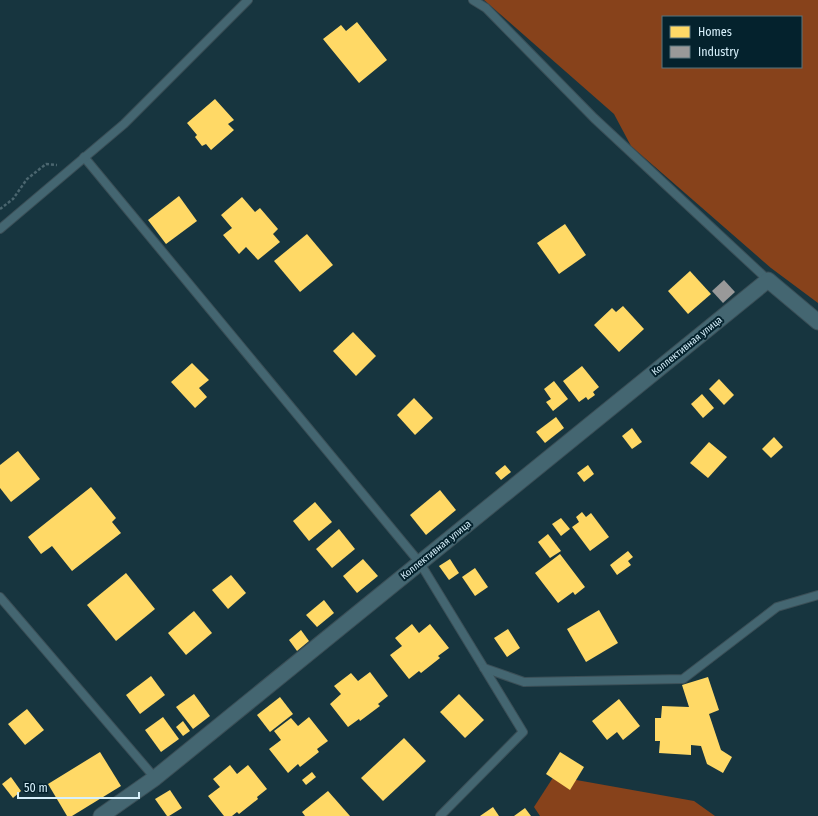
<svg xmlns="http://www.w3.org/2000/svg" width="818" height="816" font-family="'Fira Sans Condensed',sans-serif">
<style>
.green{fill:#87421b;fill-rule:evenodd}
.homes{fill:#ffd966}
.industry{fill:#999}
.lines{fill:none;stroke-linecap:round;stroke-linejoin:round}
.lane-casing{stroke:#3b4f57;stroke-width:10}
.street-casing{stroke:#3b4f57;stroke-width:17}
.path{stroke:#4b666f;stroke-width:2.5;stroke-dasharray:3 2;stroke-linecap:butt}
.lane{stroke:#446671;stroke-width:8}
.street{stroke:#446671;stroke-width:15}
.labels{text-anchor:middle;dominant-baseline:central;stroke-width:4;stroke-linejoin:round;paint-order:stroke}
.street-label{font-size:10px;fill:#d7f0fb;stroke:#04222d}
</style>
<rect width="100%" height="100%" fill="#17353f"/>
<g class="green">
<path d="M 484,0 L 818,0 L 818,303 L 771,268 L 631,146 L 614,114 ZM 663,17 L 801,17 L 801,67 L 663,67 Z"/>
<polygon points="554,776 694,801 715,816 540,816 534,807"/>
</g>
<g class="homes">
<polygon points="357,22 387,60 359,83 323,39 341,25 346,31"/>
<polygon points="215,99 234,120 228,124 234,130 211,150 206,144 202,146 195,137 197,135 187,123"/>
<polygon points="179,196 197,221 166,244 148,220"/>
<polygon points="242,197 255,212 260,208 278,229 273,234 280,242 258,260 246,247 239,254 223,235 232,228 221,215"/>
<polygon points="565,224 586,255 559,274 537,243"/>
<polygon points="307,234 333,265 300,292 274,261"/>
<polygon points="690,271 711,294 688,314 668,291"/>
<polygon points="623,306 644,329 619,352 594,325 612,308 616,312"/>
<polygon points="353,332 376,356 356,376 333,351"/>
<polygon points="192,363 209,380 199,388 207,397 195,408 171,382"/>
<polygon points="582,366 599,387 593,392 595,395 588,400 586,397 579,402 563,381"/>
<polygon points="719,379 734,395 724,405 709,389"/>
<polygon points="554,381 568,399 553,411 546,402 551,399 544,389"/>
<polygon points="702,394 714,408 703,418 691,404"/>
<polygon points="414,398 433,418 415,435 397,415"/>
<polygon points="556,417 564,428 545,443 536,432"/>
<polygon points="632,428 642,442 632,449 622,436"/>
<polygon points="774,437 783,447 771,458 762,449"/>
<polygon points="709,442 727,457 708,478 690,463"/>
<polygon points="18,451 40,479 11,502 0,488 0,465"/>
<polygon points="505,465 511,472 501,480 495,473"/>
<polygon points="588,465 594,474 584,482 577,473"/>
<polygon points="91,487 116,518 112,522 121,533 72,571 52,546 41,554 28,537"/>
<polygon points="440,490 456,510 426,535 410,515"/>
<polygon points="315,502 332,522 309,541 293,521"/>
<polygon points="582,512 586,517 591,513 609,537 590,551 572,527 579,522 576,517"/>
<polygon points="561,518 570,529 561,536 552,524"/>
<polygon points="339,529 355,549 332,568 316,549"/>
<polygon points="548,534 561,551 550,558 538,542"/>
<polygon points="628,551 633,557 628,561 631,565 617,575 610,565"/>
<polygon points="560,554 585,587 575,595 573,592 558,603 535,573"/>
<polygon points="363,559 378,576 357,593 343,576"/>
<polygon points="450,559 459,573 449,580 439,566"/>
<polygon points="475,568 488,587 475,596 462,577"/>
<polygon points="126,573 155,609 116,641 87,605"/>
<polygon points="231,575 246,593 228,609 212,590"/>
<polygon points="324,600 334,613 317,627 306,615"/>
<polygon points="599,610 618,643 586,662 567,629"/>
<polygon points="194,611 212,633 186,655 168,633"/>
<polygon points="412,624 419,633 430,624 449,648 438,656 440,658 421,673 419,671 409,679 390,655 402,646 395,638"/>
<polygon points="508,629 520,648 507,657 494,638"/>
<polygon points="301,630 309,641 297,651 289,640"/>
<polygon points="370,672 388,696 378,704 380,706 360,721 359,719 348,727 330,704 341,694 334,686 351,673 358,681"/>
<polygon points="151,676 165,695 140,714 126,695"/>
<polygon points="708,677 719,710 709,714 721,750 732,757 723,773 707,764 701,746 691,745 691,755 659,753 660,741 655,741 655,718 661,718 662,706 689,707 682,685"/>
<polygon points="194,694 210,716 193,729 176,707"/>
<polygon points="459,694 484,720 465,738 440,712"/>
<polygon points="280,697 293,714 270,732 257,715"/>
<polygon points="619,699 640,726 623,740 617,732 607,740 592,721"/>
<polygon points="27,709 44,730 25,745 8,724"/>
<polygon points="163,717 179,739 161,752 145,730"/>
<polygon points="309,717 328,741 317,749 319,752 300,767 298,764 288,773 269,749 281,740 274,731 291,718 298,726"/>
<polygon points="183,721 190,731 183,736 176,727"/>
<polygon points="404,738 426,761 383,801 361,778"/>
<polygon points="100,752 121,786 72,816 67,816 48,784"/>
<polygon points="560,752 584,767 570,790 546,774"/>
<polygon points="230,765 237,774 248,765 267,789 257,797 258,799 239,814 237,812 232,816 224,816 208,796 220,787 213,779"/>
<polygon points="312,772 316,777 306,785 302,780"/>
<polygon points="11,777 21,791 13,798 2,784"/>
<polygon points="170,790 182,808 169,816 167,816 155,799"/>
<polygon points="328,791 350,816 305,816 302,812"/>
<polygon points="493,807 499,816 480,816"/>
<polygon points="525,808 531,816 514,816"/>
</g>
<polygon class="industry" points="724,280 735,292 723,303 712,291"/>
<g class="lines">
<defs>
<g id="lane">
<polyline points="473,0 486,8 594,118 768,280"/>
<polyline points="84,157 420,563 523,732 440,816"/>
<polyline points="0,229 124,124 248,0"/>
<polyline points="0,597 155,778"/>
<polyline points="484,668 524,682 683,679 777,607 818,595"/>
</g>
<polyline id="street" points="101,816 155,778 768,280 818,322"/>
</defs>
<use href="#lane" class="lane-casing"/>
<use href="#street" class="street-casing"/>
<polyline class="path" points="0,209 13,199 27,179 46,164 57,165"/>
<use href="#lane" class="lane"/>
<use href="#street" class="street"/>
</g>
<g class="labels">
<g class="street-label">
<text transform="translate(687 346) rotate(-39)">Коллективная улица</text>
<text transform="translate(436 550) rotate(-39)">Коллективная улица</text>
</g>
</g>
<rect x="662" y="16" width="140" height="52" fill="#04222d" stroke="#58747f"/>
<rect x="670" y="26" width="20" height="12" fill="#ffd966" stroke="#58747f"/>
<text x="698" y="36" font-size="12" fill="#d7f0fb">Homes</text>
<rect x="670" y="46" width="20" height="12" fill="#999999" stroke="#58747f"/>
<text x="698" y="56" font-size="12" fill="#d7f0fb">Industry</text>
<path d="M18 792v6h121v-6" fill="none" stroke="#d7f0fb" stroke-width="2"/>
<text x="24" y="792" font-size="12" fill="#d7f0fb" stroke="#04222d" stroke-width="3" paint-order="stroke">50 m</text>
</svg>
